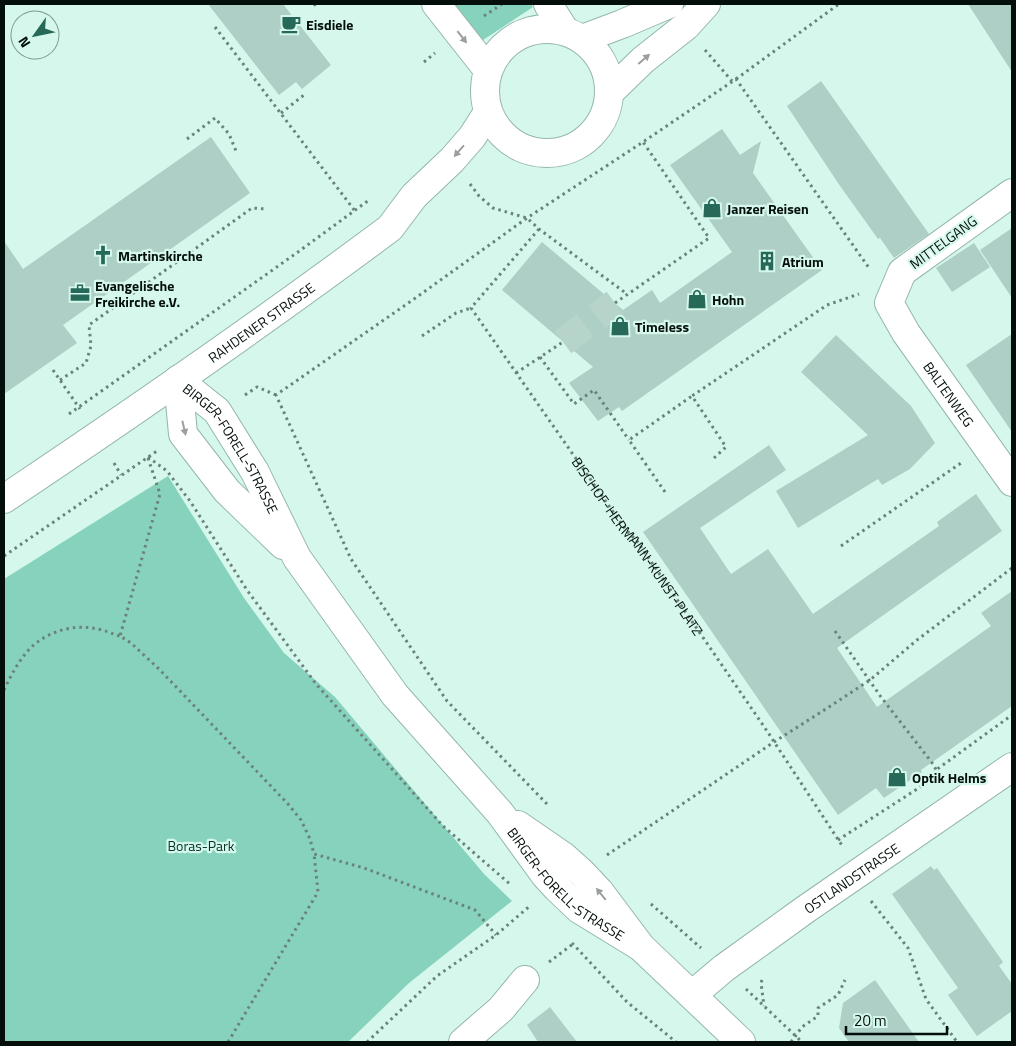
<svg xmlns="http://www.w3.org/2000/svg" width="1016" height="1046" font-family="'Titillium Web',sans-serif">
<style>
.green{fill:#86d2bd}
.building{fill:#aecfc5}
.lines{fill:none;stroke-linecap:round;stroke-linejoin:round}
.minor-tunnel{stroke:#b6d4ca;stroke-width:28;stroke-dasharray:28 14;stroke-linecap:butt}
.minor-casing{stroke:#95b6ac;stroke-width:30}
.path{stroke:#6b827b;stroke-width:3;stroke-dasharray:2.5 4;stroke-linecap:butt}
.minor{stroke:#fff;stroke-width:28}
.oneway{fill:#9b9f9e}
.labels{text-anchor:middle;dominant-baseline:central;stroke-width:4.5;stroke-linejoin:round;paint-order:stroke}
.poi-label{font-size:14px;font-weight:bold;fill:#040f0c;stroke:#d5f7ec;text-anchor:start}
.street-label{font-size:14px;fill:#040f0c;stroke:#d5f7ec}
.park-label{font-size:14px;fill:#053229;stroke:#d5f7ec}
</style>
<rect width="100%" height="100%" fill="#d5f7ec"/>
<g class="green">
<polygon points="452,4 531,4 533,7 480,42"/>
<polygon points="168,476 244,598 284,653 335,697 484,874 512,901 409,983 348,1042 4,1042 4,579"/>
</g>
<g class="building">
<polygon points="208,4 283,4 331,65 302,89 296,82 279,95"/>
<polygon points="968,4 1012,4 1012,72"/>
<polygon points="821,81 929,234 894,258 880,238 878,239 838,183 787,106"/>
<polygon points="722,129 740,155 761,141 753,173 822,270 622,411 619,407 598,421 569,383 593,367 502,290 542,242 623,310 652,290 660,303 732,252 670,165"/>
<polygon points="211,137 250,193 63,325 77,343 4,394 4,241 23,269"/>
<polygon points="1012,228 1012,298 980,250"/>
<polygon points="974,243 990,267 952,292 936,268"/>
<polygon points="1012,334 1012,432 966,365"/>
<polygon points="836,335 911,406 935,443 910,469 882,485 878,479 798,528 776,491 868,435 801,372"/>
<polygon points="769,445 786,470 700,528 731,574 768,549 813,614 939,526 937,522 976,494 1002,531 837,648 877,707 991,626 981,613 1012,591 1012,706 921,770 922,772 884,798 876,788 838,815 643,532"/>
<polygon points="931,866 934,870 937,868 1003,962 999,966 1012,984 1012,1011 977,1036 948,995 958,988 892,894"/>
<polygon points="875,980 919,1042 849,1042 839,1028 843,1003"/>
<polygon points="550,1007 577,1042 538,1042 527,1025"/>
</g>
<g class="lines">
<polyline class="minor-tunnel" points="563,342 615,303"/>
<defs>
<g id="minor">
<polyline points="436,4 488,70"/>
<polyline points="548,4 565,31"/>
<circle cx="547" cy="91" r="62"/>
<polyline points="582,39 622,24 669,4"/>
<polyline points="609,93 643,60 686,26 706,4"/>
<path id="s2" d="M 1012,193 L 902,272 L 889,303 L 906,333 L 1012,482"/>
<path id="s3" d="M 178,380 L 217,411 L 255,472 L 297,558 L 395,695 L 500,813 L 545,875 L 557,888 L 579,909 L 641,947"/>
<polyline points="178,380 183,434 227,491 283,545"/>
<path id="s4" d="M 4,499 C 134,412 264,322 390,228 L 414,196 L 452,160 L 472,137 L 488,112"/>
<polyline points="518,825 563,856 582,873 599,891 641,947 741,1042"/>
<path id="s5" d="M 692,995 L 724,968 L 806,909 L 1012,767"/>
<polyline points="463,1042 501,1009 525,980"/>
</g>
</defs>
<use href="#minor" class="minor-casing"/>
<g class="path">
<polyline points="314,4 318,8"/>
<polyline points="484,16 502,4"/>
<polyline points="215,27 355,211"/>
<polyline points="705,50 732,81"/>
<polyline points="424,62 435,53"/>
<polyline points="736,79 839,4"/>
<polyline points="281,113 304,95"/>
<polyline points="187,139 215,118 229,134 236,151"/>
<polyline points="470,184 479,196 493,208 527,218 539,229 627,294"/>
<path id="s1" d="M 539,229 L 471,308 L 625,529 L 637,541 L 767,731 L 843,847"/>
<polyline points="615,303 709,238 643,142"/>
<polyline points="422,336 456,313 471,308"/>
<polyline points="540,357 574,404 594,390 629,440"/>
<polyline points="53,370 80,409"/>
<polyline points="516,373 563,342"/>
<polyline points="60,380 86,363 91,346 89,325 252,208 266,209"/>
<polyline points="245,395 257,387 276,395"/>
<polyline points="69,414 298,252 369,200"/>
<polyline points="148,457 167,471 190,501 247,590 316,684 443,826 511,885"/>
<polyline points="148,458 160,494 120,636 131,643 159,669 288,804 301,820 310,839 314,854 364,868 475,910 496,935"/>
<polyline points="714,458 726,447 692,396 827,305 859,294"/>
<polyline points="114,463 121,475"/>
<polyline points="665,492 629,440 692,396"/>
<polyline points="841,546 961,463"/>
<polyline points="4,556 157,451"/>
<polyline points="835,631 881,697 933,764 941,779"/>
<path d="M 4,690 C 10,677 17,664 26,653 C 42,633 72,623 97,629 C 105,630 112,634 120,636"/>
<polyline points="547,804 447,701 351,559 276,395 414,299 527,218 643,142 736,79 869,268"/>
<polyline points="838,840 928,782 936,770 1012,715"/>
<polyline points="607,855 774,742 829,707 870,680 917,640 1012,568"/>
<polyline points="871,901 908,948 926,999 957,1042"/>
<polyline points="651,904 701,948"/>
<polyline points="572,943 627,1002 676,1042"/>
<polyline points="549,962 573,944"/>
<polyline points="762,980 761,983 764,1006"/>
<polyline points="746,989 802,1042"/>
<polyline points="228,1042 318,892 314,854"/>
<polyline points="367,1042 437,976 496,935 531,905"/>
<polyline points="791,1042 802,1027 818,1016 818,1008 838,995 845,980"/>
</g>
<use href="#minor" class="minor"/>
</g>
<defs><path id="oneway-solid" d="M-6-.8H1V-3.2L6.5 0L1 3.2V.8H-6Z" transform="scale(1.25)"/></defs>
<g class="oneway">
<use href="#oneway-solid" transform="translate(462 37) rotate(52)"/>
<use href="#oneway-solid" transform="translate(644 59) rotate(-41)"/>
<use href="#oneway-solid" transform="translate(459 151) rotate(131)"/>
<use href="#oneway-solid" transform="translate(184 428) rotate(77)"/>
<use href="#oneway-solid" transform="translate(601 894) rotate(-129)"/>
</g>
<defs>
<symbol id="cafe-bare" viewBox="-9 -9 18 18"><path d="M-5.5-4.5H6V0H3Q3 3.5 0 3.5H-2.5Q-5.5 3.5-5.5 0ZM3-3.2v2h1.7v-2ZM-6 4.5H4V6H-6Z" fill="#266959" stroke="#d5f7ec" stroke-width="2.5" paint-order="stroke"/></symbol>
<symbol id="shop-bare" viewBox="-9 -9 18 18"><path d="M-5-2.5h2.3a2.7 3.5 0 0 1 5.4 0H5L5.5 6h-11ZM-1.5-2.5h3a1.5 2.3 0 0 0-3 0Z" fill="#266959" stroke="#d5f7ec" stroke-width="2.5" paint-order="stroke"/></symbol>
<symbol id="church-bare" viewBox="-9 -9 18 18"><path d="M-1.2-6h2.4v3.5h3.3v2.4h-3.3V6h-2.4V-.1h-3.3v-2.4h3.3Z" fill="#266959" stroke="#d5f7ec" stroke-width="2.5" paint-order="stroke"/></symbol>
<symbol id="building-bare" viewBox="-9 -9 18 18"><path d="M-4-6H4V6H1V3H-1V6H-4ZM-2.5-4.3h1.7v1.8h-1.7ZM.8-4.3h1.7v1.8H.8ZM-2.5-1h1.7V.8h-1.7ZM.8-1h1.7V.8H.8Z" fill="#266959" stroke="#d5f7ec" stroke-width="2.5" paint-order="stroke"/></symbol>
<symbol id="office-bare" viewBox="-9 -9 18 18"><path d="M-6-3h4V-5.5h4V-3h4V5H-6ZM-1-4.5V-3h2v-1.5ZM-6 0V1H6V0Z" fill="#266959" stroke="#d5f7ec" stroke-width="2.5" paint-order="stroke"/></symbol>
</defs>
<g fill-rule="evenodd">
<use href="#cafe-bare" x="277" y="10" width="28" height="28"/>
<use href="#shop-bare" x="698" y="194" width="28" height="28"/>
<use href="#church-bare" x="89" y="241" width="28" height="28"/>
<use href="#building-bare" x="753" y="247" width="28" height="28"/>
<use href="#office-bare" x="66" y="279" width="28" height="28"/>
<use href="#shop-bare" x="683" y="285" width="28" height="28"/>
<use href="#shop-bare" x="606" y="312" width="28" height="28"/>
<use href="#shop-bare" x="883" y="763" width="28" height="28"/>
</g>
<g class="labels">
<g class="poi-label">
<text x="306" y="24">Eisdiele</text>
<text x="727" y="208">Janzer Reisen</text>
<text x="118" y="255">Martinskirche</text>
<text x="782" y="261">Atrium</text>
<text x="95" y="285">Evangelische<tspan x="95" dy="16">Freikirche e.V.</tspan></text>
<text x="712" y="299">Hohn</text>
<text x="635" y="326">Timeless</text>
<text x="912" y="777">Optik Helms</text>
</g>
<g class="street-label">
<text transform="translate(943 242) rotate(-36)">MITTELGANG</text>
<text stroke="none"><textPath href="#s4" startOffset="312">RAHDENER STRASSE</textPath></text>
<text stroke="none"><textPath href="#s2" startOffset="278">BALTENWEG</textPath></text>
<text stroke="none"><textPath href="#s3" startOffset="88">BIRGER-FORELL-STRASSE</textPath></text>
<text stroke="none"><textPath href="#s1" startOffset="395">BISCHOF-HERMANN-KUNST-PLATZ</textPath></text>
<text stroke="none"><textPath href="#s5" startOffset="198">OSTLANDSTRASSE</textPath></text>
<text stroke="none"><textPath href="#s3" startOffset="642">BIRGER-FORELL-STRASSE</textPath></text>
</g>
<g class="park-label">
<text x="201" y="845">Boras-Park</text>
</g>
</g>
<rect width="1016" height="1046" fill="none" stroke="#040f0c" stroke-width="10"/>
<g transform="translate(35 35) rotate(237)"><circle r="24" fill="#d5f7ec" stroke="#819a92"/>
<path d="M0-4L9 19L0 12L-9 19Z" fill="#266959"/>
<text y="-8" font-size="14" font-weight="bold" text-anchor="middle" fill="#040f0c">N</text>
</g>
<path d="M846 1026v8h101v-8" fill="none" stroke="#040f0c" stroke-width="2.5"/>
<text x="854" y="1026" font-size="15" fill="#040f0c" stroke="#d5f7ec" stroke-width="4" paint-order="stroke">20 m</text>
</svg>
